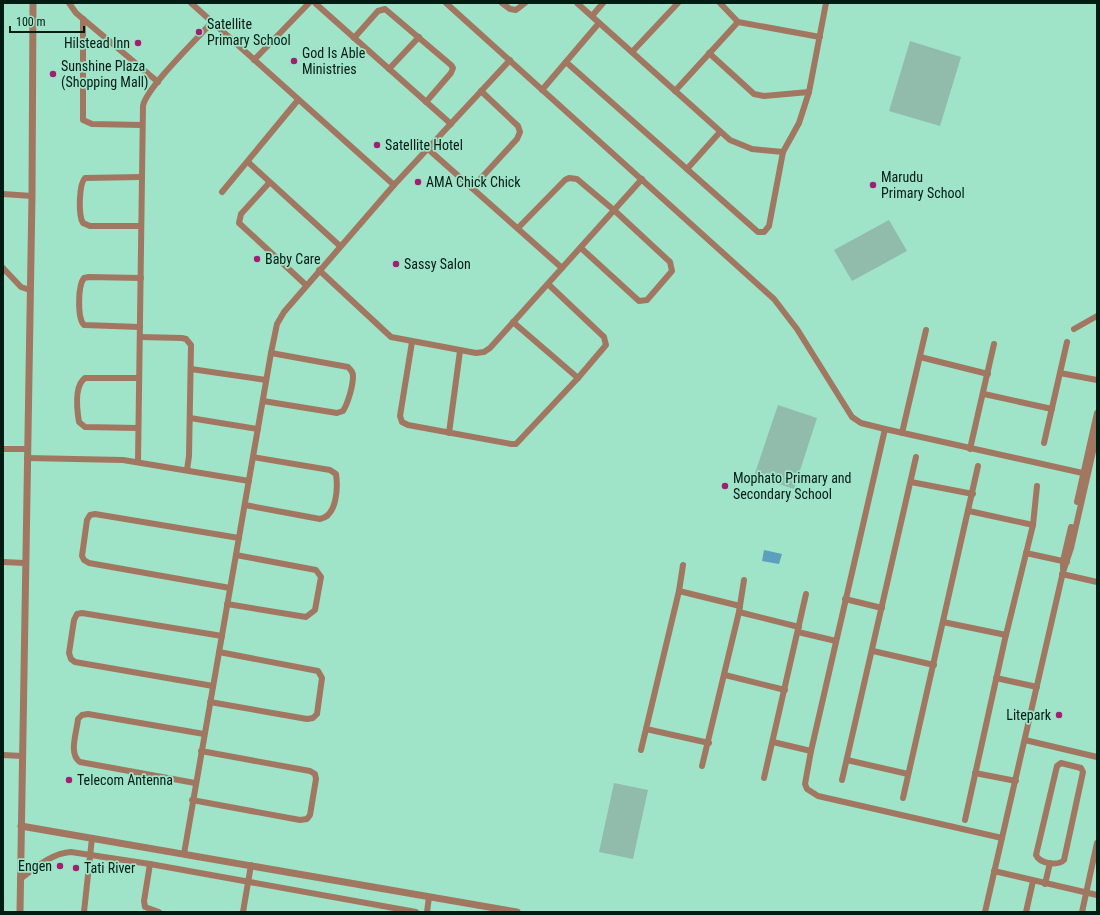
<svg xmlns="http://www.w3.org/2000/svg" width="1100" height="915" font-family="'Roboto Condensed',sans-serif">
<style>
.green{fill:#91bbaa}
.water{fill:#5d9fbc}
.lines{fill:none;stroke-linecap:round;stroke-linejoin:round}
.minor{stroke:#a27761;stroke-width:6}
.tertiary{stroke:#a27761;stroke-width:7}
.poi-dot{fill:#a11f70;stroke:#9fe4c9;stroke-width:1.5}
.labels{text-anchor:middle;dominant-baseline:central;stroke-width:3.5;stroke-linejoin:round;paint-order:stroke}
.poi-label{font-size:14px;fill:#011c13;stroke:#9fe4c9;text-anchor:start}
</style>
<rect width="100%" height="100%" fill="#9fe4c9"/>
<g class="green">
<polygon points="910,41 961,57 940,126 889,111"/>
<polygon points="889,220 907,251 852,281 834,250"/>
<polygon points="778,405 817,418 794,489 754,476"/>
<polygon points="614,783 648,790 633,859 599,852"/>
</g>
<polygon class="water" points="764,550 782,554 779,564 762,561"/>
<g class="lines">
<g class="minor">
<polyline points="69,3 76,13 158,82"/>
<polyline points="191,3 394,185"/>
<polyline points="315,3 451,124"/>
<polyline points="446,3 774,299 797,329 852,417 861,423 885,429 1087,474"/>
<polyline points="502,3 510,9 516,10 525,3"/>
<polyline points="577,3 730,140 752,149 783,152 799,123 809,92 826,3"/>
<polyline points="720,3 738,22 820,37"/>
<polyline points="592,16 603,3"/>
<polyline points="83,19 83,120 92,124 142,125"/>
<polyline points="354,38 378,11 385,9 451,65 453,68 451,73 426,102"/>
<polyline points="632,52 678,3"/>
<polyline points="709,53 754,94 764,96 809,92"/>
<polyline points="254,60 309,3"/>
<polyline points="566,62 758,232 764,232 769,226 783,152"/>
<polyline points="389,69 419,37"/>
<polyline points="542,90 599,23"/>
<polyline points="675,91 738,22"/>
<polyline points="428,149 562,268"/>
<polyline points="248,162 340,246"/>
<polyline points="687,169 720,132"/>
<path d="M 141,177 L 85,178 C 79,184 78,215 83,223 L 90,226 L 141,226"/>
<polyline points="269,183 241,214 239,223 306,285"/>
<polyline points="472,188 517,139 520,132 518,126 481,91"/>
<polyline points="222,192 298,100"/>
<polyline points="3,194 32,196"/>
<polyline points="518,228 565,180 569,178 577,179 615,211 670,262 672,271 647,300 639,301 581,248"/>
<polyline points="3,268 21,287 30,290"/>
<polyline points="319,270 391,337 476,353 484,352 490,348 642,179"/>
<polyline points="513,322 578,378"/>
<path d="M 140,327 L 84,325 C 77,318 78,285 84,278 L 89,277 L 141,278"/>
<polyline points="1074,329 1097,316"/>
<polyline points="140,337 182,338 186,339 191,345 189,456 187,470"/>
<polyline points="412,342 400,416 402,422 408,425 511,444 516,444 578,378 606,345 604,337 548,284"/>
<polyline points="920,357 988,374"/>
<polyline points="191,369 266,380"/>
<polyline points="1060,373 1097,380"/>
<polyline points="984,394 1052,409"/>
<path d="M 263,401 L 337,413 L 343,411 C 348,403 353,386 353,376 C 353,372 351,370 348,367 L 271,353"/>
<polyline points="190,418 258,429"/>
<path d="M 138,428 L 85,427 L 79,422 C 77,410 74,386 85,378 L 139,378"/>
<polyline points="885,429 811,751 805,784 807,789 818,796 1002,838"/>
<polyline points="449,433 460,351"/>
<polyline points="902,433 926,330"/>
<polyline points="1044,443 1067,342"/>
<polyline points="3,449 27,449"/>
<polyline points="970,449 994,344"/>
<polyline points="27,458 123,460 249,481"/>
<path d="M 138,462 L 143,106 C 146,88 198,38 212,22"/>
<polyline points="911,482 973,494"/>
<polyline points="1077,502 1097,413"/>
<path d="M 245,505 L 320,519 C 337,516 338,488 336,474 L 330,470 L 253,457"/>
<polyline points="969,511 1033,525"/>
<polyline points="1026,553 1067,562"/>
<polyline points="3,562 25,563"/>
<polyline points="1063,569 1063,561 1071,527"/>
<polyline points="1062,574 1097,582"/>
<polyline points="230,588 89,563 84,560 82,556 87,520 90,515 95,514 239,538"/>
<polyline points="679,591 740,606"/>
<polyline points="845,599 882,608"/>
<polyline points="227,604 306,617 315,610 321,577 316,570 236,555"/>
<polyline points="739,612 799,627"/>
<polyline points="943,622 1006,635"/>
<polyline points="798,632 836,641"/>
<polyline points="873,651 934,665"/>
<polyline points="725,675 785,690"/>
<polyline points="996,678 1037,687"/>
<polyline points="213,686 75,662 71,659 69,653 74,620 77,614 82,613 222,636"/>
<polyline points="210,702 307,719 313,718 317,714 322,678 318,671 219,652"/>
<polyline points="646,729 709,743"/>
<polyline points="1025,740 1097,757"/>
<polyline points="773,742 811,751"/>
<polyline points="641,750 679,591 683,565"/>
<polyline points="3,755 22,756"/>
<polyline points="847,760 908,774"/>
<path d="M 1061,763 L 1081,768 L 1083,772 L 1064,860 C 1058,866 1040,864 1036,855 L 1057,766 Z"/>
<polyline points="702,766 739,612 744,580"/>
<polyline points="975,773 1016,781"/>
<polyline points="764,778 806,594"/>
<polyline points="842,780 916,457"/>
<path d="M 195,783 L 80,762 C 68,754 77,732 78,719 L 82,715 L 88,714 L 204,734"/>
<polyline points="903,798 978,466"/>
<polyline points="192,800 300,820 307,819 310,815 316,779 315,774 310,771 201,751"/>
<polyline points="965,820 1005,639 1033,525 1037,486"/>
<polyline points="184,854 271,353 277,324 284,312 394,185 510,60"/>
<polyline points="150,864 144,901 145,907 159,912"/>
<polyline points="994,871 1097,895"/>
<path d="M 20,879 C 35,868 52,853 71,852 L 150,864 L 416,912"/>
<polyline points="1045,884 1050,863"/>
<polyline points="84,912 92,838"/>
<polyline points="243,912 251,865"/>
<polyline points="427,912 429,897"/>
<polyline points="985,912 1063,572 1071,548 1097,434"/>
<polyline points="1026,912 1033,881"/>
<polyline points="1082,912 1097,843"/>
</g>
<g class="tertiary">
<polyline points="21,826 517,912"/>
<polyline points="20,912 32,196 33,3"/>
</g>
</g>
<g class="poi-dot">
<circle cx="199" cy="32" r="4"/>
<circle cx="138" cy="43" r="4"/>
<circle cx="294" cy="61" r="4"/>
<circle cx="53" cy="74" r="4"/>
<circle cx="377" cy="145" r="4"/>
<circle cx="418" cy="182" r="4"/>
<circle cx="873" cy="185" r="4"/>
<circle cx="257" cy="259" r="4"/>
<circle cx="396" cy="264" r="4"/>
<circle cx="725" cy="486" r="4"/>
<circle cx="1059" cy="715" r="4"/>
<circle cx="69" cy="780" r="4"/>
<circle cx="60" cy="866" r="4"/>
<circle cx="76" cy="868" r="4"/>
</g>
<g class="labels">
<g class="poi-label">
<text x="207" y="24">Satellite<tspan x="207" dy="16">Primary School</tspan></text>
<text x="130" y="43" text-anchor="end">Hilstead Inn</text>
<text x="302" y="53">God Is Able<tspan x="302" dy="16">Ministries</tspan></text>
<text x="61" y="66">Sunshine Plaza<tspan x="61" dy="16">(Shopping Mall)</tspan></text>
<text x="385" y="145">Satellite Hotel</text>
<text x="881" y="177">Marudu<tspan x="881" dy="16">Primary School</tspan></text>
<text x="426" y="182">AMA Chick Chick</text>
<text x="265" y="259">Baby Care</text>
<text x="404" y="264">Sassy Salon</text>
<text x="733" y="478">Mophato Primary and<tspan x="733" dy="16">Secondary School</tspan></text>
<text x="1051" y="715" text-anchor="end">Litepark</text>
<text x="77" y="780">Telecom Antenna</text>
<text x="52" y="866" text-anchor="end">Engen</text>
<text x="84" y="868">Tati River</text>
</g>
</g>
<rect width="1100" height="915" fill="none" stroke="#011c13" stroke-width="8"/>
<path d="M10 26v6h74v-6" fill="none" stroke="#011c13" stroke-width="2"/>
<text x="16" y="26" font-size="12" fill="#011c13" stroke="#9fe4c9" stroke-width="3" paint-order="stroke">100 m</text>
</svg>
